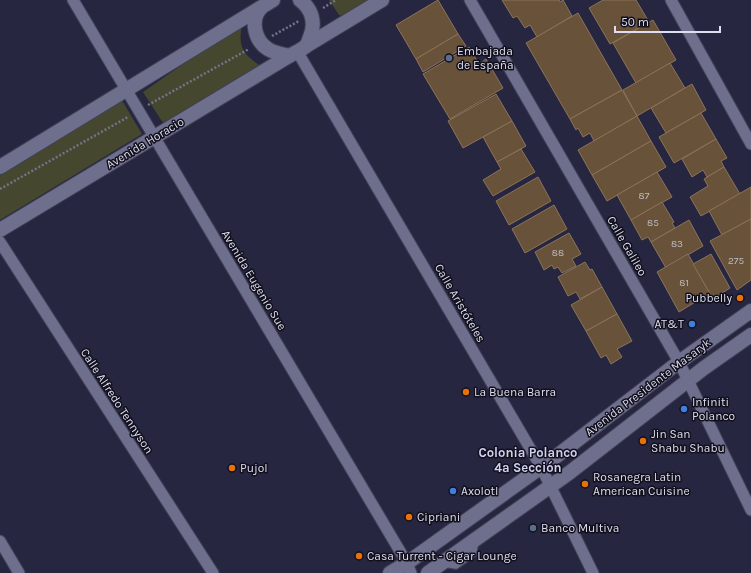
<svg xmlns="http://www.w3.org/2000/svg" width="751" height="573" font-family="Karla,sans-serif">
<style>
.green{fill:#45472e}
.building{fill:#685239;stroke:#8c745a}
.lines{fill:none;stroke-linecap:round;stroke-linejoin:round}
.service-casing{stroke:#414056;stroke-width:8}
.minor-casing{stroke:#414056;stroke-width:13}
.tertiary-casing{stroke:#414056;stroke-width:16}
.path{stroke:#737389;stroke-width:2.5;stroke-dasharray:2 2;stroke-linecap:butt}
.service{stroke:#6e6e8d;stroke-width:5.5}
.minor{stroke:#6e6e8d;stroke-width:11}
.tertiary{stroke:#6e6e8d;stroke-width:14}
.service-dot{fill:#5c6f8a;stroke:#11101c;stroke-width:1.5}
.food-dot{fill:#e8710a;stroke:#11101c;stroke-width:1.5}
.shop-dot{fill:#3f7fe0;stroke:#11101c;stroke-width:1.5}
.labels{text-anchor:middle;dominant-baseline:central;stroke-width:3;stroke-linejoin:round;paint-order:stroke}
.number-label{font-size:10px;fill:#c0bbc2}
.poi-label{font-size:12px;fill:#dedef0;stroke:#11101c;text-anchor:start}
.street-label{font-size:12px;fill:#dedef0;stroke:#11101c}
.neighbourhood-label{font-size:13px;font-weight:bold;fill:#d0d1f3;stroke:#11101c}
</style>
<rect width="100%" height="100%" fill="#262640"/>
<g class="green">
<polygon points="329,0 381,0 349,18 339,15"/>
<path d="M 242,23 C 238,48 242,53 262,67 L 165,126 L 143,92 Z"/>
<polygon points="120,97 142,134 0,220 0,170"/>
</g>
<g class="building">
<polygon points="438,0 458,34 416,59 396,25"/>
<polygon points="502,0 559,0 560,2 563,0 572,16 537,37 530,25 525,28 517,16 513,18"/>
<polygon points="603,0 636,0 649,22 610,44 589,8"/>
<polygon points="578,13 622,90 570,119 526,43"/>
<polygon points="653,20 676,60 636,83 613,43"/>
<polygon points="458,34 466,46 423,72 416,59"/>
<polygon points="469,47 479,64 486,59 503,88 450,119 423,74"/>
<polygon points="670,63 685,88 637,116 623,90"/>
<polygon points="692,84 706,110 666,133 651,108"/>
<polygon points="622,90 637,116 594,141 590,133 583,137 578,128 576,130 570,119"/>
<polygon points="496,94 512,121 463,148 448,121"/>
<polygon points="701,113 716,139 674,163 659,137"/>
<polygon points="637,116 651,141 592,175 578,150"/>
<polygon points="512,121 526,146 497,162 483,137"/>
<polygon points="716,139 727,158 721,161 724,167 707,177 703,170 692,177 682,159"/>
<polygon points="651,141 666,167 607,201 592,175"/>
<polygon points="521,149 535,172 493,196 483,180 501,169 497,162"/>
<polygon points="724,167 740,194 701,216 690,197 708,186 704,179"/>
<polygon points="657,172 672,197 631,220 617,195"/>
<polygon points="538,177 551,201 509,225 496,201"/>
<polygon points="751,187 751,219 722,235 709,211"/>
<polygon points="662,202 674,222 672,223 675,228 651,242 648,237 642,240 631,220"/>
<polygon points="554,205 567,229 525,253 512,229"/>
<polygon points="751,219 751,280 737,290 710,241"/>
<polygon points="689,220 703,246 666,268 651,242"/>
<polygon points="569,233 581,254 572,259 576,266 562,273 558,267 554,269 552,265 544,270 535,252"/>
<polygon points="688,254 710,293 679,312 657,272"/>
<polygon points="711,254 730,288 713,299 693,264"/>
<polygon points="585,262 590,270 592,269 602,287 580,299 576,292 568,296 558,277"/>
<polygon points="602,287 617,314 586,331 571,305"/>
<polygon points="617,314 632,341 617,349 622,357 611,364 606,355 601,358 586,331"/>
</g>
<g class="lines">
<defs>
<polyline id="service" points="444,564 456,566 473,554 476,542"/>
<g id="minor">
<polyline points="73,0 407,563 411,573"/>
<polyline points="470,0 679,362 751,510"/>
<polyline points="671,0 751,144"/>
<polyline points="297,51 541,467 593,573"/>
<polyline points="0,242 213,573"/>
<polyline points="0,541 19,573"/>
</g>
<g id="tertiary">
<path d="M 273,0 C 269,3 263,5 260,9 C 250,21 255,41 268,49 C 274,53 282,54 289,56 C 294,53 302,50 306,46 C 308,44 309,39 310,37 C 316,23 312,9 300,0"/>
<polyline points="306,46 382,0"/>
<polyline points="0,167 260,8"/>
<polyline points="0,230 289,56"/>
<polyline points="390,573 407,563 558,455 679,362 751,311"/>
<polyline points="428,573 569,473 704,368 751,335"/>
</g>
</defs>
<use href="#service" class="service-casing"/>
<use href="#minor" class="minor-casing"/>
<use href="#tertiary" class="tertiary-casing"/>
<g class="path">
<polyline points="323,8 336,0"/>
<polyline points="272,36 299,21"/>
<polyline points="148,105 249,49"/>
<polyline points="0,189 128,117"/>
</g>
<use href="#service" class="service"/>
<use href="#minor" class="minor"/>
<use href="#tertiary" class="tertiary"/>
</g>
<g class="service-dot">
<circle cx="449" cy="58" r="4"/>
<circle cx="533" cy="528" r="4"/>
</g>
<g class="food-dot">
<circle cx="740" cy="298" r="4"/>
<circle cx="466" cy="392" r="4"/>
<circle cx="643" cy="441" r="4"/>
<circle cx="232" cy="468" r="4"/>
<circle cx="585" cy="484" r="4"/>
<circle cx="409" cy="517" r="4"/>
<circle cx="359" cy="556" r="4"/>
</g>
<g class="shop-dot">
<circle cx="692" cy="324" r="4"/>
<circle cx="684" cy="409" r="4"/>
<circle cx="453" cy="491" r="4"/>
</g>
<g class="labels">
<g class="number-label">
<text x="644" y="196">87</text>
<text x="653" y="223">85</text>
<text x="677" y="244">83</text>
<text x="558" y="253">88</text>
<text x="736" y="261">275</text>
<text x="684" y="283">81</text>
</g>
<g class="poi-label">
<text x="457" y="51">Embajada<tspan x="457" dy="14">de España</tspan></text>
<text x="732" y="298" text-anchor="end">Pubbelly</text>
<text x="684" y="324" text-anchor="end">AT&amp;T</text>
<text x="474" y="392">La Buena Barra</text>
<text x="692" y="402">Infiniti<tspan x="692" dy="14">Polanco</tspan></text>
<text x="651" y="434">Jin San<tspan x="651" dy="14">Shabu Shabu</tspan></text>
<text x="240" y="468">Pujol</text>
<text x="593" y="477">Rosanegra Latin<tspan x="593" dy="14">American Cuisine</tspan></text>
<text x="461" y="491">Axolotl</text>
<text x="417" y="517">Cipriani</text>
<text x="541" y="528">Banco Multiva</text>
<text x="367" y="556">Casa Turrent - Cigar Lounge</text>
</g>
<g class="street-label">
<text transform="translate(145 143) rotate(-31)">Avenida Horacio</text>
<text transform="translate(627 246) rotate(60)">Calle Galileo</text>
<text transform="translate(254 280) rotate(59)">Avenida Eugenio Sue</text>
<text transform="translate(460 303) rotate(60)">Calle Aristóteles</text>
<text transform="translate(648 387) rotate(-37)">Avenida Presidente Masaryk</text>
<text transform="translate(117 401) rotate(57)">Calle Alfredo Tennyson</text>
</g>
<g class="neighbourhood-label">
<text x="528" y="452">Colonia Polanco<tspan x="528" dy="15">4ª Sección</tspan></text>
</g>
</g>
<path d="M615 26v6h105v-6" fill="none" stroke="#dedef0" stroke-width="2"/>
<text x="621" y="26" font-size="12" fill="#dedef0" stroke="#11101c" stroke-width="3" paint-order="stroke">50 m</text>
</svg>
